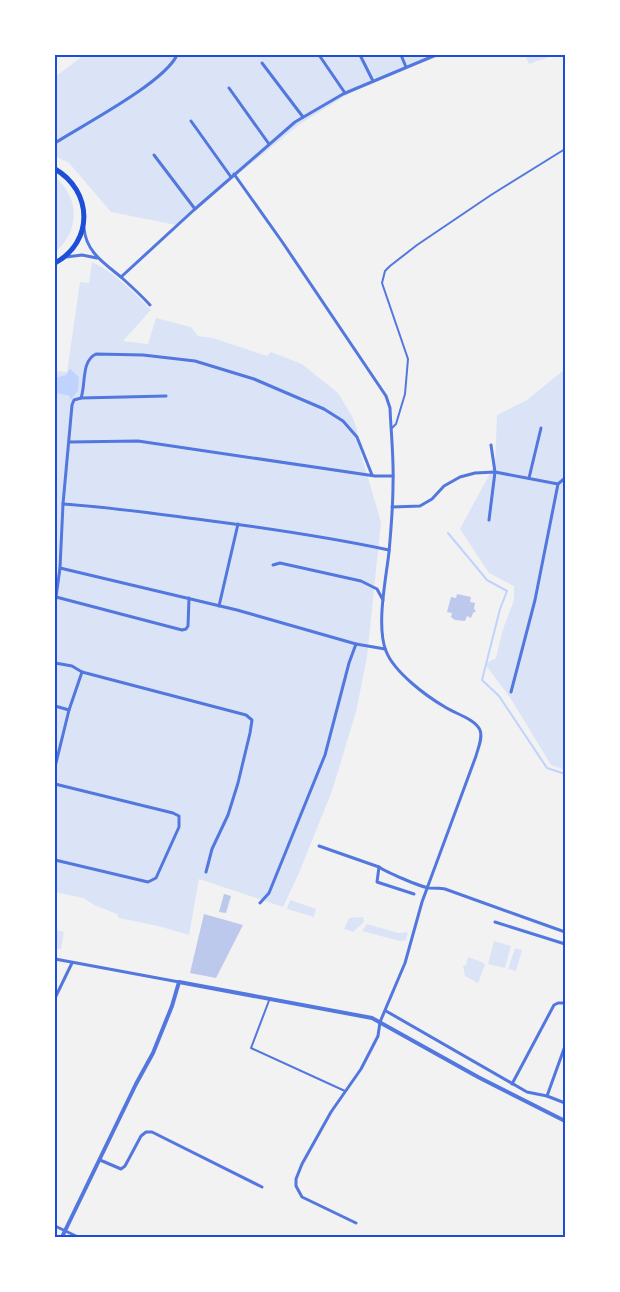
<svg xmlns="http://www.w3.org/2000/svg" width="620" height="1292" font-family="Montserrat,sans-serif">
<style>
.green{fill:#dbe4f7}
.water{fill:#bfd3fe}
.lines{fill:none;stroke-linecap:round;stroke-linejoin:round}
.stream{stroke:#bfd3fe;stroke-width:2}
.building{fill:#bdc9ec}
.service{stroke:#5277de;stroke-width:2}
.minor{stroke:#5277de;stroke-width:3}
.tertiary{stroke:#5277de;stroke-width:4}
.primary{stroke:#1d4ed8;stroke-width:5}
.neatline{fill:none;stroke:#1d4ed8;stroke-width:2}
</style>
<rect width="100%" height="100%" fill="#f2f2f2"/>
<g class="green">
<polygon points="84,55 444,55 371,80 300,124 176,225 111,212 69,163 55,156 55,77"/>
<polygon points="525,55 555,55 529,64"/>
<path d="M 55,177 C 80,198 80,231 55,252 Z"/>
<path d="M 92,262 C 115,273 134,292 151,310 L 123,341 L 148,344 L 156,318 L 191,327 L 198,336 L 213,338 L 267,356 L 271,352 L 302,364 L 338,393 L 352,416 L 357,429 L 358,444 L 381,522 L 367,657 L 356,712 L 332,791 L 299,873 L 283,907 L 199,879 L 189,935 L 158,926 L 119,918 L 117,914 L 94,905 L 83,898 L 55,892 L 55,371 L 67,372 L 80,282 L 89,283 Z"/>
<polygon points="565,369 565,770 551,765 511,699 485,664 496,658 503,629 514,600 514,586 489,573 460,529 495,464 497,415 527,400"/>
<polygon points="290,900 316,909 314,917 287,909"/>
<polygon points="363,917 364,922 353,932 344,929 349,918"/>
<polygon points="367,924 398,933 408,932 406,940 400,941 362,931"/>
<polygon points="57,930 64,932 61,949 55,948"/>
<polygon points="494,941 511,946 505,968 488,964"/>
<polygon points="515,948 522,950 516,971 508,969"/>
<polygon points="468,957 482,962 485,965 478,983 465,976 463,966 466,965"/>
</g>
<polygon class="water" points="70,369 79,377 78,391 70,400 70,396 58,393 55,396 55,378 66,375"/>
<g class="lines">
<polyline class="stream" points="448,533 487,580 507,591 500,609 482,680 499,696 547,768 565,774"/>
</g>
<g class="building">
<polygon points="457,594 471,597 470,602 475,603 474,609 476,611 473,613 471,618 467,616 465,621 455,620 451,617 452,613 447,612 451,597 456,598"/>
<polygon points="224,894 231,896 226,913 219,912"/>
<polygon points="204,914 243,925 216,978 190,973"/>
</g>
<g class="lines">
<g class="service">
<polyline points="391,429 396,424 405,394 408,359 382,283 385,271 390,266 417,245 491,195 565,149"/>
<polyline points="270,998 251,1048 345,1091"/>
</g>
<g class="minor">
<polyline points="319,55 345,93"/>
<polyline points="360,55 373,81"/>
<polyline points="401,55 406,67"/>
<polyline points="262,63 303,117"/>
<polyline points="229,88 269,144"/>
<polyline points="191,121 231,177"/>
<path d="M 55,143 C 83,125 164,83 177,55"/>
<polyline points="154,155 195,209"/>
<path d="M 234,174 L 283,243 L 386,396 L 390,408 C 391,433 394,459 393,484 C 393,507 391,530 389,552 C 386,579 376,626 386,651 C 394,672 426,696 445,707 C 456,714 475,719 480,730 C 483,738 478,748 476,756 L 422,902 L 405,963 L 380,1022 L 378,1036 L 361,1069 L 331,1112 L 302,1164 L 296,1179 L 296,1186 L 302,1197 L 356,1223"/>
<path d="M 84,228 C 86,252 104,263 121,277 C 131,286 141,295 150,305"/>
<polyline points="66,257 82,255 97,258"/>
<polyline points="121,277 195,209 295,122 343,94 436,55"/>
<polyline points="81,398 166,396"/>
<polyline points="70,442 138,441 375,476 393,476"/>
<polyline points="529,478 541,428"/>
<path d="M 63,504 C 110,507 157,514 204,520 C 266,528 327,537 389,550"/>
<polyline points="392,507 420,506 432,499 444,486 460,477 475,473 495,472 558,484 565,478"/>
<polyline points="489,520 495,472 491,445"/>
<polyline points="273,565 280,563 361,581 377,589 383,600"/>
<polyline points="60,568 237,610 356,644 385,649"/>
<polyline points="56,597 182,630 186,629 188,626 189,598"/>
<path d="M 55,604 L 60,568 L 63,504 L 72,405 L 74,400 L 81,398 C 86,384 81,361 96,354 L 143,355 L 195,361 L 254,379 L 324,409 L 343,421 L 357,437 L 372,475"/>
<polyline points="219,606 238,524"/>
<polyline points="55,663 72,666 82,672 246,715 252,720 250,733 238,783 228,815 212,849 206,872"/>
<polyline points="511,692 535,600 558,484"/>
<polyline points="55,706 69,710"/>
<polyline points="55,767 69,710 82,672"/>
<polyline points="55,784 173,813 179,816 179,827 156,878 148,882 55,860"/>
<path d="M 319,846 L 379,867 C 386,872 421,887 429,888 C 434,888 439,888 445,889 L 565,932"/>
<polyline points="379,867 377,882 414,894"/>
<polyline points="260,903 269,893 325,755 349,663 356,644"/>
<polyline points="495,922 565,944"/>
<polyline points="55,959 179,982"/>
<polyline points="55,998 72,963"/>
<polyline points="386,1011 527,1092 547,1096 565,1103"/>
<polyline points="512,1084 554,1005 558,1003 565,1003"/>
<polyline points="547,1096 565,1046"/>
<polyline points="100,1160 121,1169 125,1166 141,1136 146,1132 152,1132 262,1187"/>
<polyline points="55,1226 78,1237"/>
</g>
<polyline class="tertiary" points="62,1237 136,1084 153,1053 172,1006 179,982 372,1018 478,1077 565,1121"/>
<path class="primary" d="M 55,169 C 93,191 94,242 55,263"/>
</g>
<rect width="620" height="1292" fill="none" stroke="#ffffff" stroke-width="112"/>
<rect x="56" y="56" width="508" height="1180" class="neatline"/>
</svg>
